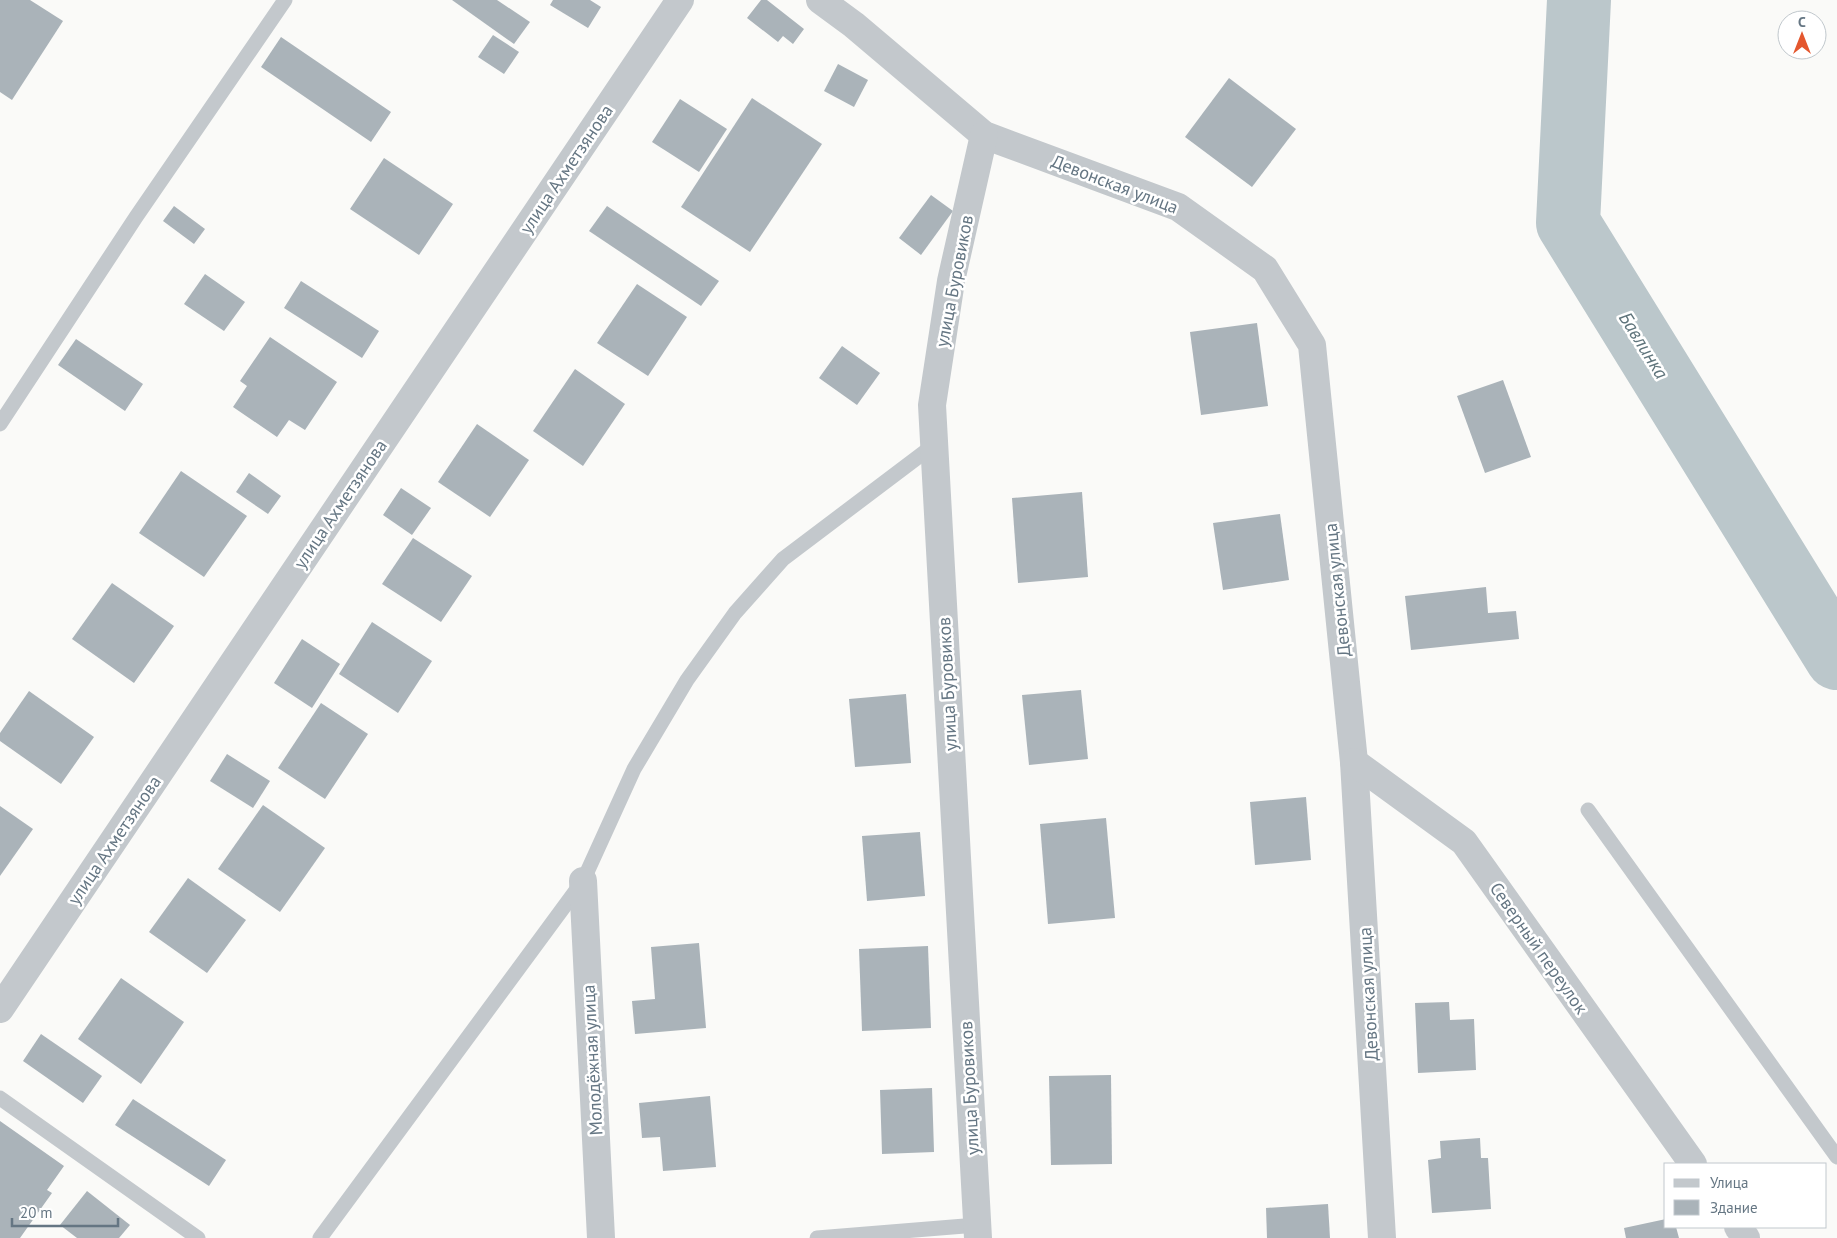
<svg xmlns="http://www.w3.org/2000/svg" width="1837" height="1238" font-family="'PT Sans',sans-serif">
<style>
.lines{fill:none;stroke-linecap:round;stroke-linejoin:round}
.river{stroke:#bbc7cb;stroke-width:64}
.building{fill:#aab3b9}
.lane{stroke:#c3c8cc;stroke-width:15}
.street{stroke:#c3c8cc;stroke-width:28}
.labels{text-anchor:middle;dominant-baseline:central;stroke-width:5;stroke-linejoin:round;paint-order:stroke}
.street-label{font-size:18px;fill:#657683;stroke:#fff}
.water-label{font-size:19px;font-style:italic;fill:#60757c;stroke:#fff}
</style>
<rect width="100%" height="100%" fill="#fafaf8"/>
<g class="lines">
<polyline class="river" points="1579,0 1568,223 1837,658"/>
</g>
<g class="building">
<polygon points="0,0 30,0 63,21 12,100 0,92"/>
<polygon points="452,0 497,0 530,22 514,44"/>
<polygon points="553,0 590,0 601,7 588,28 550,5"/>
<polygon points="761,0 767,0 804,29 793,44 783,36 778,42 747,18"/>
<polygon points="493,35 519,52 504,74 478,57"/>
<polygon points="281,37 391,112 371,142 261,67"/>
<polygon points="838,64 868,80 854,107 824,91"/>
<polygon points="1229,78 1296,129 1252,187 1185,137"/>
<polygon points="752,98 822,144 750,252 681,207"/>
<polygon points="680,99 727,129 699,172 652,142"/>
<polygon points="384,158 453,204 419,255 350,209"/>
<polygon points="931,195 953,211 921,255 899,238"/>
<polygon points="174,206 205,229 194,244 163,221"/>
<polygon points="607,206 719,281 701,306 589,231"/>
<polygon points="205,274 245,302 224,331 184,304"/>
<polygon points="301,281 379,331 362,358 284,308"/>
<polygon points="637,284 687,317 648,376 597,343"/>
<polygon points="1257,323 1268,406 1201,415 1190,332"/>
<polygon points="270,337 337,382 305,430 289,420 277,437 233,407 247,386 240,381"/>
<polygon points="76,339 143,384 125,411 58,365"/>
<polygon points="842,346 880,373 857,405 819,378"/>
<polygon points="575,369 625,404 583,466 533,431"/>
<polygon points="1503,380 1531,457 1485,473 1457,396"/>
<polygon points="477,424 529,460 490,517 438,482"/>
<polygon points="181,471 247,516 204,577 139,533"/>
<polygon points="249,473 281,496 268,514 236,492"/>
<polygon points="401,488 431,508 412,535 383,515"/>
<polygon points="1082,492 1088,577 1018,583 1012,498"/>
<polygon points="1280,514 1289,580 1223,590 1213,523"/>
<polygon points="413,538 472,576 441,622 382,584"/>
<polygon points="112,583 174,626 134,683 72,639"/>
<polygon points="1486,587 1488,613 1516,611 1519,639 1411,650 1405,596"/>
<polygon points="372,622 432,661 398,713 339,674"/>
<polygon points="302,639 340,664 312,708 274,683"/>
<polygon points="1081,690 1088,759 1029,765 1022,695"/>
<polygon points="29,691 94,737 61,784 0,741 0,733"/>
<polygon points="906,694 911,763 855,767 849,699"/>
<polygon points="321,703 368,734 325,799 278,768"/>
<polygon points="227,754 270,781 253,808 210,781"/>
<polygon points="1306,797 1311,860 1255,865 1250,802"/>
<polygon points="263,805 325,848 280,912 218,869"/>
<polygon points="0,806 33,829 0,876"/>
<polygon points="1106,818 1115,918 1048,924 1040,824"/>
<polygon points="920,832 925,896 867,901 862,836"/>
<polygon points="188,878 246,920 207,973 149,932"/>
<polygon points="699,943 706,1028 635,1034 632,1001 655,999 651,947"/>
<polygon points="928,946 931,1028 862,1031 859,949"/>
<polygon points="121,978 184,1022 141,1084 78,1039"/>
<polygon points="1449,1002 1450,1020 1474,1019 1476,1070 1418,1073 1415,1003"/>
<polygon points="41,1034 102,1076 83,1103 23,1061"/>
<polygon points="1111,1075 1112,1164 1051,1165 1049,1076"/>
<polygon points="932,1088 934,1152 882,1154 880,1090"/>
<polygon points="710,1096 716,1167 663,1171 660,1137 642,1138 639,1103"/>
<polygon points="133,1099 226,1160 209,1186 115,1125"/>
<polygon points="0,1121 64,1166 47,1190 52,1193 20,1238 0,1238"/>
<polygon points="1480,1138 1481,1158 1488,1158 1491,1209 1432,1213 1428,1160 1441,1158 1440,1141"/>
<polygon points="87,1191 130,1225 119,1238 77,1238 60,1225"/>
<polygon points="1328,1204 1330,1238 1267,1238 1266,1208"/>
<polygon points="1666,1219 1666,1227 1676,1227 1679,1238 1626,1238 1624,1228"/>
</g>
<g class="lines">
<g class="lane">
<polyline points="0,424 136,217 285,0"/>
<polyline points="1588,810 1837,1157"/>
<polyline points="0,1098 198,1238"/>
<polyline points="320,1238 583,881 634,769 687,680 735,613 783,559 934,445"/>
<polyline points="817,1238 977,1225"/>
</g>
<g class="street">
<polyline points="820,0 854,25 984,135 1178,207 1265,269 1312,345 1354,762 1382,1238"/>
<polyline points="1354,762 1464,842 1693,1164"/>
<polyline points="583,881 601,1238"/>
<polyline points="0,1009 680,0"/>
<polyline points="1738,1227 1746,1238"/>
<polyline points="978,1238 932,405 951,281 984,135"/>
</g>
</g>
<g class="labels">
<g class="street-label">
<text transform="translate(566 169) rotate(-56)">улица Ахметзянова</text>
<text transform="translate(1115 184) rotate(21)">Девонская улица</text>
<text transform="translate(954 281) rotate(-79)">улица Буровиков</text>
<text transform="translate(340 504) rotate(-56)">улица Ахметзянова</text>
<text transform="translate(1337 590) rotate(-96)">Девонская улица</text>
<text transform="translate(947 684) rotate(-93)">улица Буровиков</text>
<text transform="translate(114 840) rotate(-56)">улица Ахметзянова</text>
<text transform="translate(1539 948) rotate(55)">Северный переулок</text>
<text transform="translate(1368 994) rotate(-93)">Девонская улица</text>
<text transform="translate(592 1060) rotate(-93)">Молодёжная улица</text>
<text transform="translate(969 1088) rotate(-93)">улица Буровиков</text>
</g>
<g class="water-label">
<text transform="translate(1644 345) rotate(58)">Бавлинка</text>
</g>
</g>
<rect x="1664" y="1163" width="162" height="65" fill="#ffffff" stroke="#c1c8cd"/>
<rect x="1674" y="1179" width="25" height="8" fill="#c3c8cc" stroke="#c1c8cd"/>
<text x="1710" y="1188" font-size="15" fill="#657683">Улица</text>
<rect x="1674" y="1200" width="25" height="15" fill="#aab3b9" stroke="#c1c8cd"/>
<text x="1710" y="1213" font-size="15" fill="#657683">Здание</text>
<g transform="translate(1802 35)"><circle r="24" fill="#ffffff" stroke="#c1c8cd"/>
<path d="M0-4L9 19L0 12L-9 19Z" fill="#e4572e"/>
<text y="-8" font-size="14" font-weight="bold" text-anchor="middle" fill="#657683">С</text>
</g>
<path d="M12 1218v8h106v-8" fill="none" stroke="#657683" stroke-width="2.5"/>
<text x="20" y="1218" font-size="15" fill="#657683" stroke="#ffffff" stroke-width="4" paint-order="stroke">20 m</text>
</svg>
